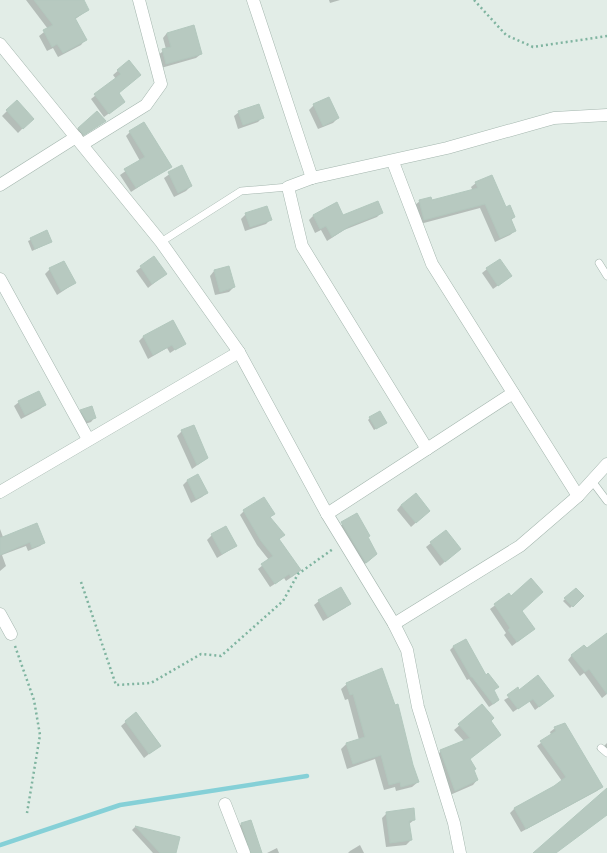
<svg xmlns="http://www.w3.org/2000/svg" width="607" height="853" font-family="'Open Sans',sans-serif">
<style>
.shadow{fill:#0003}
.lines{fill:none;stroke-linecap:round;stroke-linejoin:round}
.stream{stroke:#85d0d7;stroke-width:4.5}
.building{fill:#b7c9c0;stroke:#b3c8be}
.service-casing{stroke:#a4b6ae;stroke-width:8}
.minor-casing{stroke:#a4b6ae;stroke-width:13}
.path{stroke:#7fb4a0;stroke-width:2.5;stroke-dasharray:2 3;stroke-linecap:butt}
.service{stroke:#fff;stroke-width:7}
.minor{stroke:#fff;stroke-width:12}
</style>
<rect width="100%" height="100%" fill="#e2ede7"/>
<g class="shadow">
<polygon points="26,0 83,0 88,10 74,20 85,40 81,45 58,57 53,48 47,51 39,36 48,29"/>
<polygon points="329,0 340,0 330,3"/>
<polygon points="167,33 201,54 196,58 161,68 158,55 166,49 163,38"/>
<polygon points="129,61 118,94 119,106 104,117 91,99 116,79 113,75"/>
<polygon points="17,101 28,123 18,133 2,116"/>
<polygon points="314,105 338,118 333,123 318,129 309,110"/>
<polygon points="239,112 262,118 258,122 238,129 234,116"/>
<polygon points="104,121 79,139 74,133 78,128"/>
<polygon points="130,132 170,166 131,192 120,175 140,161 126,136"/>
<polygon points="181,166 191,186 186,191 174,197 164,178"/>
<polygon points="476,183 514,217 511,220 515,231 510,235 495,242 480,208 420,224 415,205 420,201 432,201 473,191 471,187"/>
<polygon points="336,203 343,216 381,213 377,217 344,230 327,241 321,230 315,233 309,220 313,216"/>
<polygon points="246,214 271,219 266,224 245,231 241,219"/>
<polygon points="47,232 49,243 32,251 28,241"/>
<polygon points="154,257 165,274 148,288 136,271"/>
<polygon points="50,269 75,283 57,295 45,274"/>
<polygon points="487,269 511,276 493,289 482,273"/>
<polygon points="214,271 234,287 229,292 215,295 210,276"/>
<polygon points="173,321 185,343 170,353 167,348 148,359 139,341 143,337"/>
<polygon points="19,402 45,405 40,409 21,419 14,406"/>
<polygon points="81,411 95,417 91,422 82,425 77,415"/>
<polygon points="370,418 386,423 374,430 368,420"/>
<polygon points="182,431 207,458 192,469 177,436"/>
<polygon points="188,480 207,493 202,497 191,503 183,485"/>
<polygon points="401,505 429,511 411,527 397,510"/>
<polygon points="244,511 273,514 269,518 283,535 278,540 300,570 296,574 286,581 284,578 270,587 258,569 269,560 257,545 240,515"/>
<polygon points="357,514 367,538 371,559 361,567 337,528"/>
<polygon points="0,529 3,537 44,543 40,546 28,551 26,546 2,555 6,566 0,571"/>
<polygon points="446,531 460,549 440,566 426,547"/>
<polygon points="212,535 236,546 217,558 207,540"/>
<polygon points="576,589 583,596 570,608 563,601"/>
<polygon points="509,595 534,629 512,646 504,635 506,633 490,609"/>
<polygon points="319,601 350,604 345,608 323,621 314,605"/>
<polygon points="607,635 607,694 602,698 584,673 580,676 568,660 572,655 587,649"/>
<polygon points="454,646 493,691 498,700 495,703 489,707 469,679 467,680 450,650"/>
<polygon points="347,684 412,765 418,782 412,787 396,791 395,787 384,790 375,759 347,769 341,749 346,744 359,740 348,699 345,700 341,689"/>
<polygon points="519,691 549,699 535,710 529,701 513,712 504,700"/>
<polygon points="482,706 490,721 469,759 477,780 473,785 450,795 436,756 441,751 465,742 454,730"/>
<polygon points="136,713 160,745 144,758 121,726"/>
<polygon points="555,728 602,787 597,791 521,832 510,813 515,808 554,787 562,781 537,746 551,735 550,732"/>
<polygon points="607,743 607,757 601,749"/>
<polygon points="387,813 414,820 409,824 411,840 406,845 386,847 382,818"/>
<polygon points="251,821 252,845 244,848 237,829 241,824"/>
<polygon points="135,827 179,838 175,853 153,853 132,830"/>
<polygon points="360,845 364,853 348,853 350,851"/>
<polygon points="277,848 279,853 267,853"/>
</g>
<g class="lines">
<polyline class="stream" points="0,845 120,805 307,776"/>
</g>
<g class="building">
<polygon points="34,0 84,0 89,10 75,18 87,40 63,53 57,44 52,47 43,30 53,25"/>
<polygon points="194,25 202,54 166,64 162,49 171,47 167,33"/>
<polygon points="129,60 141,75 119,93 125,102 109,114 94,94 121,74 117,70"/>
<polygon points="329,97 339,118 323,126 313,104"/>
<polygon points="17,100 34,119 23,129 6,110"/>
<polygon points="259,104 264,118 243,125 238,111"/>
<polygon points="97,111 106,121 84,135 78,128"/>
<polygon points="144,122 172,167 136,188 124,169 145,157 129,131"/>
<polygon points="182,165 192,186 178,193 168,172"/>
<polygon points="492,175 506,207 510,205 515,217 511,219 516,231 500,238 485,204 424,220 419,200 431,197 432,200 478,188 475,182"/>
<polygon points="378,201 383,213 350,226 332,237 326,226 320,229 313,215 337,202 343,215"/>
<polygon points="267,206 272,220 250,227 245,213"/>
<polygon points="47,230 52,242 35,249 30,238"/>
<polygon points="154,256 167,274 152,284 140,266"/>
<polygon points="500,259 512,276 498,286 486,268"/>
<polygon points="64,261 76,283 61,291 49,268"/>
<polygon points="229,266 235,287 220,292 214,270"/>
<polygon points="173,320 186,344 175,350 172,345 153,355 143,336"/>
<polygon points="39,391 46,405 25,415 18,401"/>
<polygon points="92,406 96,418 87,421 80,410"/>
<polygon points="380,411 387,423 376,429 369,417"/>
<polygon points="194,425 208,458 197,465 181,430"/>
<polygon points="198,474 208,493 196,499 187,480"/>
<polygon points="416,493 430,511 416,523 401,505"/>
<polygon points="264,497 275,514 270,517 285,535 279,539 301,570 291,577 289,574 275,584 261,564 273,556 261,541 243,510"/>
<polygon points="357,513 370,536 368,537 377,554 366,563 341,522"/>
<polygon points="37,523 45,543 32,548 30,542 0,555 0,538"/>
<polygon points="226,526 237,546 222,554 211,534"/>
<polygon points="446,530 461,549 445,562 430,542"/>
<polygon points="531,578 543,592 522,611 535,629 517,642 508,630 510,628 494,604 509,593 511,596"/>
<polygon points="341,587 351,604 328,617 318,600"/>
<polygon points="576,588 584,596 573,607 564,598"/>
<polygon points="607,633 607,694 589,669 585,672 571,655 584,645 587,648"/>
<polygon points="466,639 486,675 488,673 499,687 494,690 499,700 493,704 472,677 471,677 453,646"/>
<polygon points="382,668 395,705 398,704 413,765 419,782 401,787 400,782 389,785 381,755 353,764 346,743 365,737 353,694 350,695 346,683"/>
<polygon points="538,675 554,696 539,707 533,699 518,709 507,695 518,687 519,690"/>
<polygon points="482,704 494,718 491,721 501,735 470,759 476,769 474,770 478,780 455,791 440,750 470,738 458,724"/>
<polygon points="136,712 161,746 149,754 125,721"/>
<polygon points="565,723 603,787 526,829 514,808 554,786 566,777 540,741 556,731 554,727"/>
<polygon points="607,788 607,815 556,853 533,853"/>
<polygon points="414,808 415,820 409,821 412,840 390,843 386,812"/>
<polygon points="251,820 262,853 251,853 241,823"/>
<polygon points="135,826 180,837 176,853 160,853"/>
</g>
<g class="lines">
<defs>
<g id="service">
<polyline points="161,242 241,191 288,187"/>
<polyline points="599,263 607,276"/>
<polyline points="592,481 607,501"/>
<polyline points="601,748 607,753"/>
</g>
<g id="minor">
<polyline points="253,0 312,178"/>
<polyline points="0,44 161,242 239,352 327,514 394,624 407,650 418,707 454,823 460,853"/>
<polyline points="83,144 146,105 161,84 139,0"/>
<polyline points="393,162 432,264 578,496"/>
<polyline points="0,185 76,137"/>
<polyline points="0,279 88,439"/>
<polyline points="427,449 302,246 288,187 312,178 447,148 554,118 607,115"/>
<polyline points="0,492 239,352"/>
<polyline points="327,514 513,393"/>
<polyline points="0,614 11,634"/>
<polyline points="394,624 520,546 578,496 607,464"/>
<polyline points="225,804 244,853"/>
</g>
</defs>
<use href="#service" class="service-casing"/>
<use href="#minor" class="minor-casing"/>
<g class="path">
<polyline points="474,0 506,35 533,47 607,36"/>
<polyline points="81,582 116,685 151,683 201,654 221,656 283,601 298,574 333,549"/>
<polyline points="15,646 34,700 40,735 27,813"/>
</g>
<use href="#service" class="service"/>
<use href="#minor" class="minor"/>
</g>
</svg>
